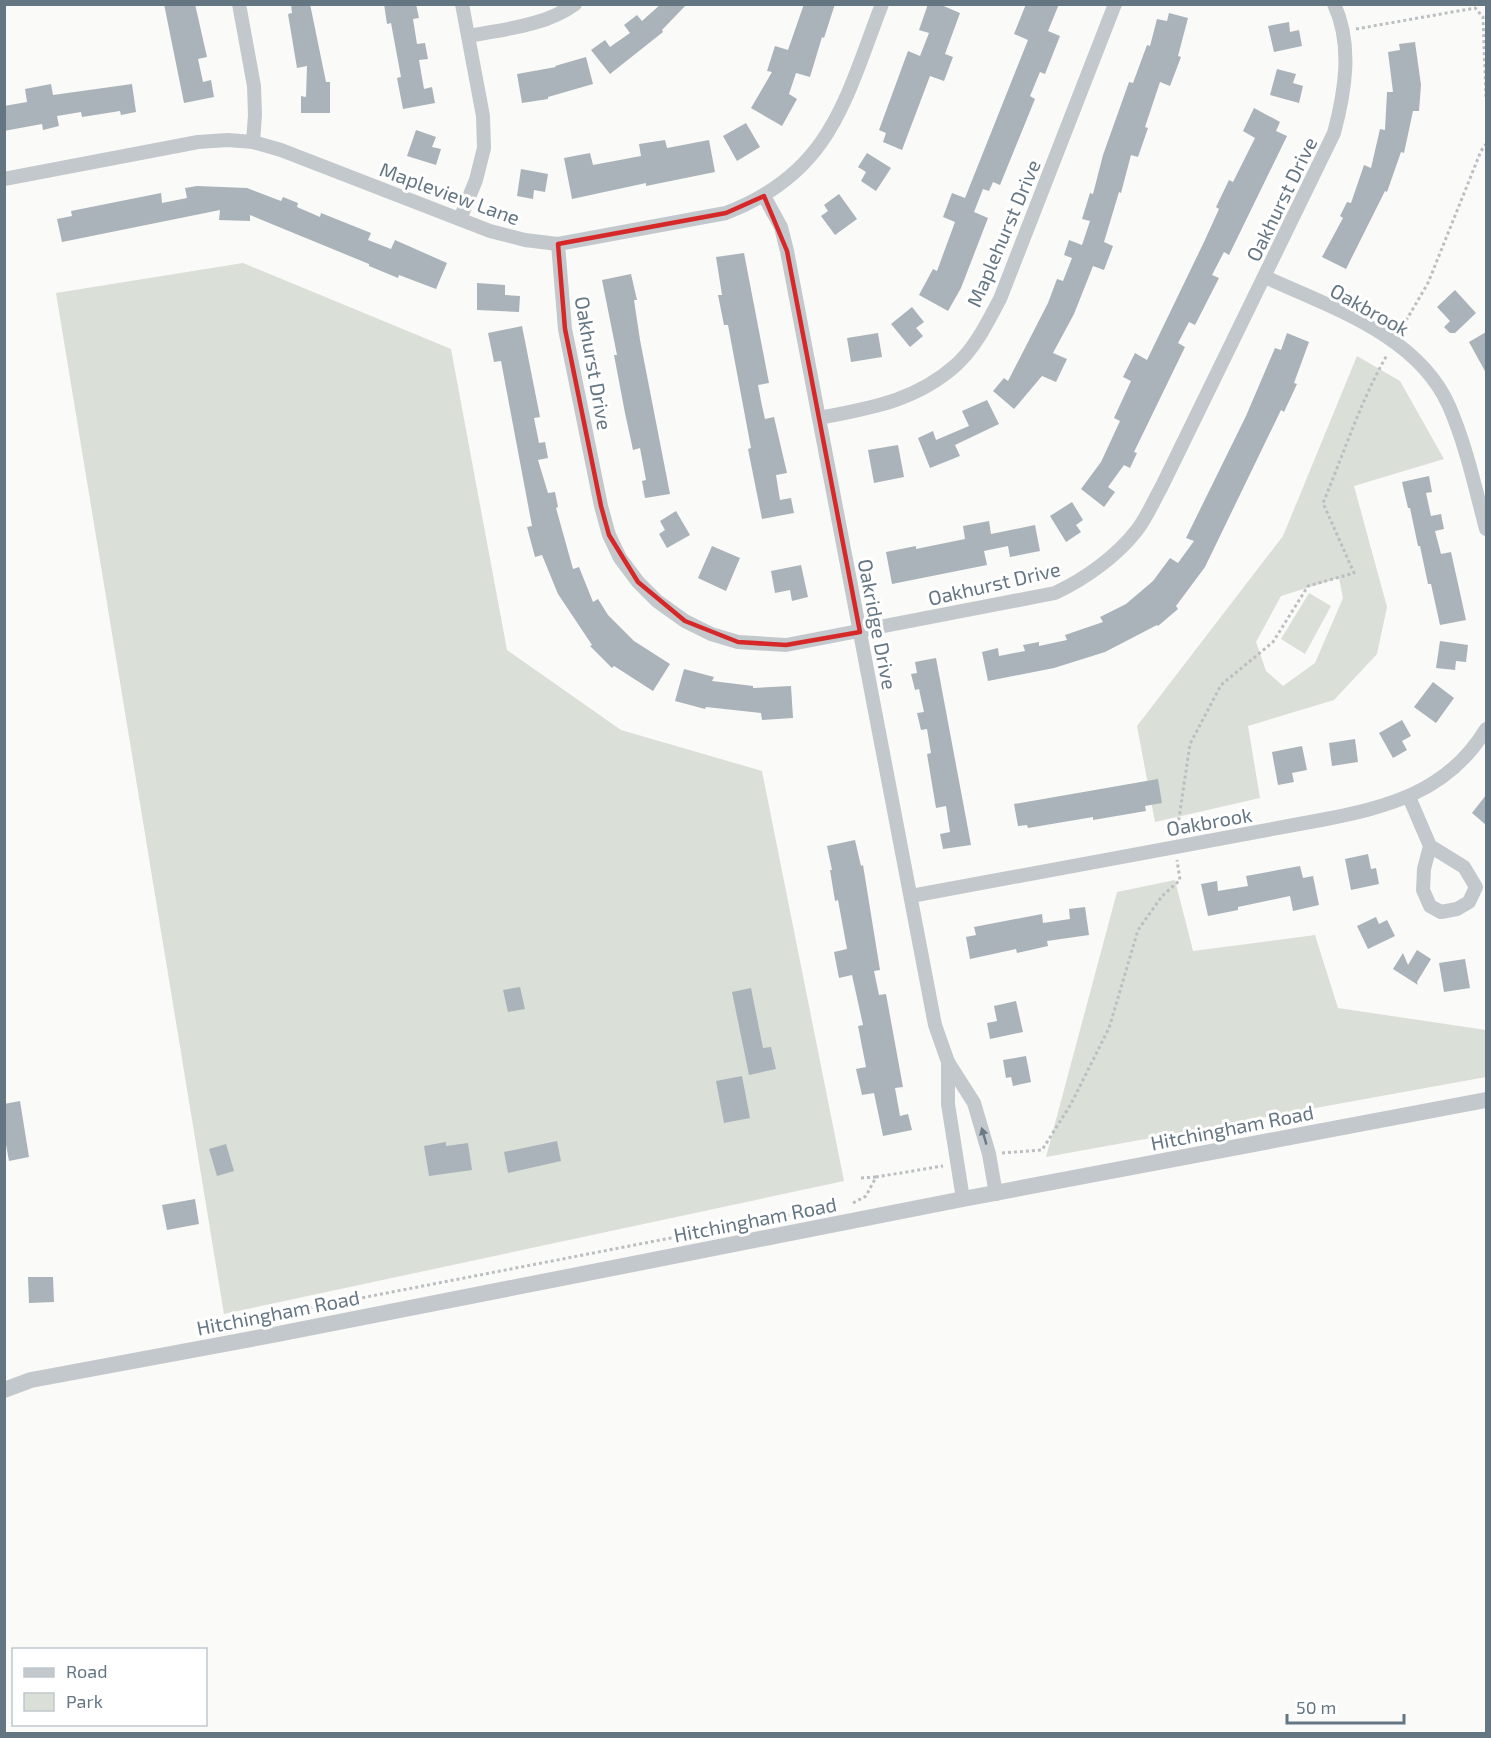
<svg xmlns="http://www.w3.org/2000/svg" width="1491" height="1738" font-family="'Exo 2',sans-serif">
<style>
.green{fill:#dadfd7;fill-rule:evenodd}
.building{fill:#aab3b9}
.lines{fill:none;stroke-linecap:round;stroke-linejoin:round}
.path{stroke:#bbbfc2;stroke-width:3;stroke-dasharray:3 3;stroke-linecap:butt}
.minor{stroke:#c3c8cc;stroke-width:14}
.tertiary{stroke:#c3c8cc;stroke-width:16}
.oneway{fill:#6a7a87}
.marked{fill:none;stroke:#d62828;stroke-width:4.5;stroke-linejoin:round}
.labels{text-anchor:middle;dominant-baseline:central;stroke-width:6;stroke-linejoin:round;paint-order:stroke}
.street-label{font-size:20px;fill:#657683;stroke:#fff}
</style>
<rect width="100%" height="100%" fill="#fafaf8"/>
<g class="green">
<polygon points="243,263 451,349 507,650 621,730 762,771 844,1181 224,1314 56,293"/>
<path d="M 1357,356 L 1400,381 L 1444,459 L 1354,486 L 1387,607 L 1377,654 L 1334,700 L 1248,726 L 1260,798 L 1155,822 L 1137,726 L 1283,536 ZM 1339,578 L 1343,598 L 1315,663 L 1283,686 L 1266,671 L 1256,642 L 1281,596 Z"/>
<polygon points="1309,593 1331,606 1305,654 1281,639"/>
<polygon points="1175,880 1193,951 1315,935 1338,1008 1486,1030 1486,1077 1046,1157 1117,892"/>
</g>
<g class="building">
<polygon points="164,4 195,4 207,57 198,59 203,82 211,80 214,97 184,103"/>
<polygon points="291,4 310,4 326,82 330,82 330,113 301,113 301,96 306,97 307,66 297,68 288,14 292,13"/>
<polygon points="384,4 416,4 419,18 413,19 417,44 425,43 428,59 419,60 424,89 432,87 435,103 403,109 397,78 401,77 391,23 387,24"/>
<polygon points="661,4 687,4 662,30 663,32 610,74 591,50 605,40 610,47 630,33 624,25 637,15 642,21"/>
<polygon points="804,4 835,4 824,38 822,37 810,77 796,73 789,94 797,99 782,126 751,108 772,72 767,71 775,46 788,50"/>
<polygon points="928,4 939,4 960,13 945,54 953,57 944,81 930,76 902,150 883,142 886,133 879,130 908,51 920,56 929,33 919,30"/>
<polygon points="1026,4 1059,4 1048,31 1060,36 1045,74 1040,72 1030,96 1035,99 1000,185 993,182 989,191 983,189 974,212 988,218 961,288 948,311 919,295 933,269 937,271 955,222 943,217 952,193 965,198 1028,40 1014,34"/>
<polygon points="1169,13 1188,18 1178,56 1181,57 1170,86 1160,82 1145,127 1148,128 1138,157 1131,155 1121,193 1119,192 1104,242 1113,246 1104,270 1093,266 1074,314 1053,353 1067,359 1056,382 1042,376 1014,409 993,391 1004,378 1008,381 1048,303 1057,279 1063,281 1072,258 1064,255 1069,240 1082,245 1090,221 1082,219 1090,193 1093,194 1103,155 1129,82 1133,83 1147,45 1150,46 1157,19 1167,21"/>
<polygon points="1289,22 1290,32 1299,30 1302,46 1274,52 1268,26"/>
<polygon points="1415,42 1421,85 1419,111 1413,111 1404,153 1401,152 1387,192 1385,191 1346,269 1322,257 1343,218 1340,216 1347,202 1351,203 1364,165 1371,168 1380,129 1385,130 1387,92 1393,92 1388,52 1400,50 1399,44"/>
<polygon points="586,57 593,84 548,97 548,99 522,103 517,74 556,67 555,66"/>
<polygon points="1277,69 1296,74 1293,83 1303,86 1299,103 1270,95"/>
<polygon points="51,84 53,95 132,84 136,112 121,115 120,111 82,117 81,112 57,116 59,126 43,130 42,124 4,131 4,106 27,102 25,89"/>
<polygon points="1254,108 1280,122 1276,131 1287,136 1229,255 1224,252 1212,275 1219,278 1195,325 1189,322 1178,343 1185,347 1134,452 1137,453 1130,468 1124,465 1108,487 1115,492 1104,507 1081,489 1101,462 1120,421 1114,418 1131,381 1123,377 1135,353 1147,360 1204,242 1219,209 1216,207 1229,180 1233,182 1255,138 1243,131"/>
<polygon points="746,123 760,147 737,161 723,136"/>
<polygon points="416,130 436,137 432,147 441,149 436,165 407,156"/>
<polygon points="665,140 667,148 709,140 715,172 646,186 646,183 572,199 564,158 590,153 593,165 641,156 639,144"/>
<polygon points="867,153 891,168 876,191 861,181 866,172 858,167"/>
<polygon points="521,169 548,174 545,192 534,190 533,199 517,196"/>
<polygon points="197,186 247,188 281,201 283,197 298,203 297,207 320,217 321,213 371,233 368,240 391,249 395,240 447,263 436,289 399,275 398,278 369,266 369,264 250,215 250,221 219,220 220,210 62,242 57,219 72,216 71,211 161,193 162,203 187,198 185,188"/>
<polygon points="839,194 857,219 835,235 821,216 828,211 824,205"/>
<polygon points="744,253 769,383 758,385 762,406 765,419 774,417 787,473 776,475 780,500 791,498 794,513 762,519 748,449 751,448 728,325 724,325 718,295 722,295 716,257"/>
<polygon points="631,274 637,300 634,300 640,340 670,494 645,498 642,481 646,480 640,448 633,450 625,413 614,355 617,355 602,280"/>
<polygon points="477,283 505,285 505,295 520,296 519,312 477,310"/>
<polygon points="1455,290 1476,313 1455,333 1450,333 1444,327 1450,321 1437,307"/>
<polygon points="912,307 924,322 916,328 923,336 910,347 891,324"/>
<polygon points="522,326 540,417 534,418 539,443 545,442 548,458 538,460 548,493 555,492 558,507 556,508 573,569 579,567 593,602 598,599 608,615 634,641 670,664 653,691 614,666 612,668 590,646 592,645 558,594 542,555 535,557 527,527 532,526 501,361 494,362 488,333"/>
<polygon points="1486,332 1486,373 1469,342"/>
<polygon points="878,333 882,357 851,362 847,338"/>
<polygon points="1287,333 1309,342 1294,383 1297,384 1284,412 1281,410 1205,567 1176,606 1178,609 1158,626 1157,625 1105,652 1054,668 988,681 982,652 998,648 999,656 1025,651 1023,645 1039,642 1039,646 1067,640 1065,635 1103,622 1100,617 1126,604 1153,581 1170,558 1178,563 1194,541 1186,538 1246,416 1275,348 1281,350"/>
<polygon points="987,400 999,424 955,445 960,456 930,468 918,438 933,431 936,440 969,426 962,411"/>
<polygon points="898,445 904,477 874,483 868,450"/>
<polygon points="1429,476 1432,492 1426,493 1431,516 1441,514 1444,529 1435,531 1441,554 1451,552 1466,620 1440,625 1431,584 1428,584 1420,546 1418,546 1410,508 1408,508 1402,482"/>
<polygon points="1072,502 1083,520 1076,525 1081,532 1066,542 1050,516"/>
<polygon points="676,511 690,535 667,548 659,534 665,530 660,521"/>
<polygon points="989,521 991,534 1035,525 1040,551 1010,557 1008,546 984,551 987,565 892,584 886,552 916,546 916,549 965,539 963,526"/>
<polygon points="712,546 740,558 726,591 698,578"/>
<polygon points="801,565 808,597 792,601 790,590 775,593 771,571"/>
<polygon points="1440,641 1468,645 1466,662 1456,661 1455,670 1436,668"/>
<polygon points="936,658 971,845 943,849 940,834 950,832 946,806 936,808 927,754 931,753 927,729 921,730 917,713 924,712 919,689 915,690 911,674 917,673 915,662"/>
<polygon points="684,669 714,677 712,681 753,686 753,688 791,686 793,718 762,720 761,713 706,707 705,709 675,701"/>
<polygon points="1433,682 1454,698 1436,723 1414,707"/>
<polygon points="1402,720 1411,736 1402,741 1407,750 1393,758 1379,733"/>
<polygon points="1355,739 1358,762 1332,766 1329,743"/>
<polygon points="1302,746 1307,770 1292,773 1294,782 1278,785 1272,752"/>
<polygon points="1158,779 1162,803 1145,806 1146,811 1093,820 1093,817 1028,828 1027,825 1018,826 1014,804"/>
<polygon points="1486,795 1486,825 1472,813"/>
<polygon points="855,840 861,866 863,865 880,970 874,971 879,995 886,994 903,1087 895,1088 900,1116 908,1114 912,1130 883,1136 874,1093 862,1095 856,1069 866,1067 858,1026 863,1025 852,975 839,978 834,952 847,949 838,900 835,901 830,870 832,870 827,846"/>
<polygon points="1368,854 1371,869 1376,868 1379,884 1351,890 1345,859"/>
<polygon points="1300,866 1303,878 1313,876 1319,905 1293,911 1290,896 1238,907 1238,910 1208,916 1201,884 1217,881 1218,891 1248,886 1246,876"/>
<polygon points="1085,907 1089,935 1047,941 1048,946 1017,953 1016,949 970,959 966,937 976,935 974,927 1042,914 1043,923 1070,919 1069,909"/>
<polygon points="1376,917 1379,924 1387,920 1395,936 1368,949 1357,926"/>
<polygon points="1417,950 1431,959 1417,982 1418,985 1393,969 1403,953 1408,965"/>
<polygon points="1465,959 1470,988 1444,992 1439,963"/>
<polygon points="520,987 525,1009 508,1012 503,990"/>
<polygon points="751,988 763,1048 771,1047 776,1069 749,1075 732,992"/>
<polygon points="1016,1001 1023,1032 990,1039 987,1023 997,1021 994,1006"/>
<polygon points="1026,1056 1031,1082 1013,1086 1011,1077 1006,1078 1003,1060"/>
<polygon points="742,1076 750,1118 724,1123 716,1081"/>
<polygon points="20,1101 29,1157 9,1161 4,1134 4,1104"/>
<polygon points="557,1141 561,1161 508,1173 504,1152"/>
<polygon points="446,1142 446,1146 468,1143 472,1170 429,1176 424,1146"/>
<polygon points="226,1144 234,1171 217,1176 209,1149"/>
<polygon points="195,1199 199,1224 167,1230 162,1205"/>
<polygon points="28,1277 53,1277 54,1302 29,1303"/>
</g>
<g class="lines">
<g class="path">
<polyline points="1356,29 1475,8 1483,17 1486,98"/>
<polyline points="1400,331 1428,283 1481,151 1486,144"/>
<path d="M 1179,832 L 1178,825 L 1190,744 L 1221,685 L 1273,642 L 1308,586 L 1354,573 L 1323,503 C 1344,453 1360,402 1387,355"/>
<polyline points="1002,1153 1042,1150 1071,1104 1109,1028 1138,930 1162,896 1180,880 1177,860"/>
<polyline points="861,1178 876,1177"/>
<polyline points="853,1203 866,1196 876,1177 943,1166"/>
<polyline points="268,1316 805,1212"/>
</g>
<g class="minor">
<polyline points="239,4 254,86 255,115 253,142"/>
<path d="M 469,36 C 504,29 545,26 575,4"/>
<path d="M 4,179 L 198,142 L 228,140 L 253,142 L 281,150 L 490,231 L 525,240 L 558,244 L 726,213 C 831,173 845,100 882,4"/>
<polyline points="764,196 781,227 787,251 935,1025 948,1062"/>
<polyline points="460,219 476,180 484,148 483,116 462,4"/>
<path d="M 558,244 L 565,329 L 601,506 L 609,535 L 620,558 L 638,582 L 657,601 L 685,621 L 711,634 L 738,642 L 786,645 L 1055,593 C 1085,579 1117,556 1137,530 C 1147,517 1153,502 1161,488 L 1334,133 C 1345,92 1353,45 1334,4"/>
<path d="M 1265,277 C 1330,307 1418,335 1449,406 C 1466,445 1475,487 1486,529"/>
<path d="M 819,418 C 870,408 916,401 956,365 C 976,347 988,321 1000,299 L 1115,4"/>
<polyline points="1409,797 1430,846 1424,869 1423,890 1430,906 1441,912 1457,909 1469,902 1476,887 1464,867 1430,846"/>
<path d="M 911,896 L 1321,820 C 1388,807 1448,792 1486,729"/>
<polyline points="963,1199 948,1104 948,1062 974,1103 989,1154 996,1194"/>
</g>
<polyline class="tertiary" points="4,1390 31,1380 278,1334 963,1199 1486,1100"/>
</g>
<defs><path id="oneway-solid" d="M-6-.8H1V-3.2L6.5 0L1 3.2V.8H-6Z" transform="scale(1.5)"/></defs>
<use class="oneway" href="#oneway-solid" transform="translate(984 1136) rotate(-106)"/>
<path class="marked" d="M 764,196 L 787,251 L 860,632 L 786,645 L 738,642 L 685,621 L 638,582 L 609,535 L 601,506 L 565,329 L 558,244 L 726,213 Z"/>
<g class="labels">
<g class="street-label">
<text transform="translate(450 193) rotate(20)">Mapleview Lane</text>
<text transform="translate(1281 199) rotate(-64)">Oakhurst Drive</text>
<text transform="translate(1003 233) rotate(-67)">Maplehurst Drive</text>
<text transform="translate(1370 309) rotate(29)">Oakbrook</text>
<text transform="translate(594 363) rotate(80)">Oakhurst Drive</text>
<text transform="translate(994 583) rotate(-13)">Oakhurst Drive</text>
<text transform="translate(878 624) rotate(79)">Oakridge Drive</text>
<text transform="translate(1209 821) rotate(-10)">Oakbrook</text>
<text transform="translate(1232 1127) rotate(-11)">Hitchingham Road</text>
<text transform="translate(755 1219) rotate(-11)">Hitchingham Road</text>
<text transform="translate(278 1312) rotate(-11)">Hitchingham Road</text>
</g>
</g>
<rect width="1491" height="1738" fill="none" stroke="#657683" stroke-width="12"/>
<rect x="12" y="1648" width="195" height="78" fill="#ffffff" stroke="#c1c8cd" stroke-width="1.5"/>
<rect x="24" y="1668" width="30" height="9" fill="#c3c8cc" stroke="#c1c8cd" stroke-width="1.5"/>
<text x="66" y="1678" font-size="18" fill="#657683">Road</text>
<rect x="24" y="1693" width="30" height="18" fill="#dadfd7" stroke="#c1c8cd" stroke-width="1.5"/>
<text x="66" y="1708" font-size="18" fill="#657683">Park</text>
<path d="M1287 1714v9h117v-9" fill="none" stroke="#657683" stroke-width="3"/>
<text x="1296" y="1714" font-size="18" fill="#657683" stroke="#ffffff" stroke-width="4.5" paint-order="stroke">50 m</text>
</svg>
